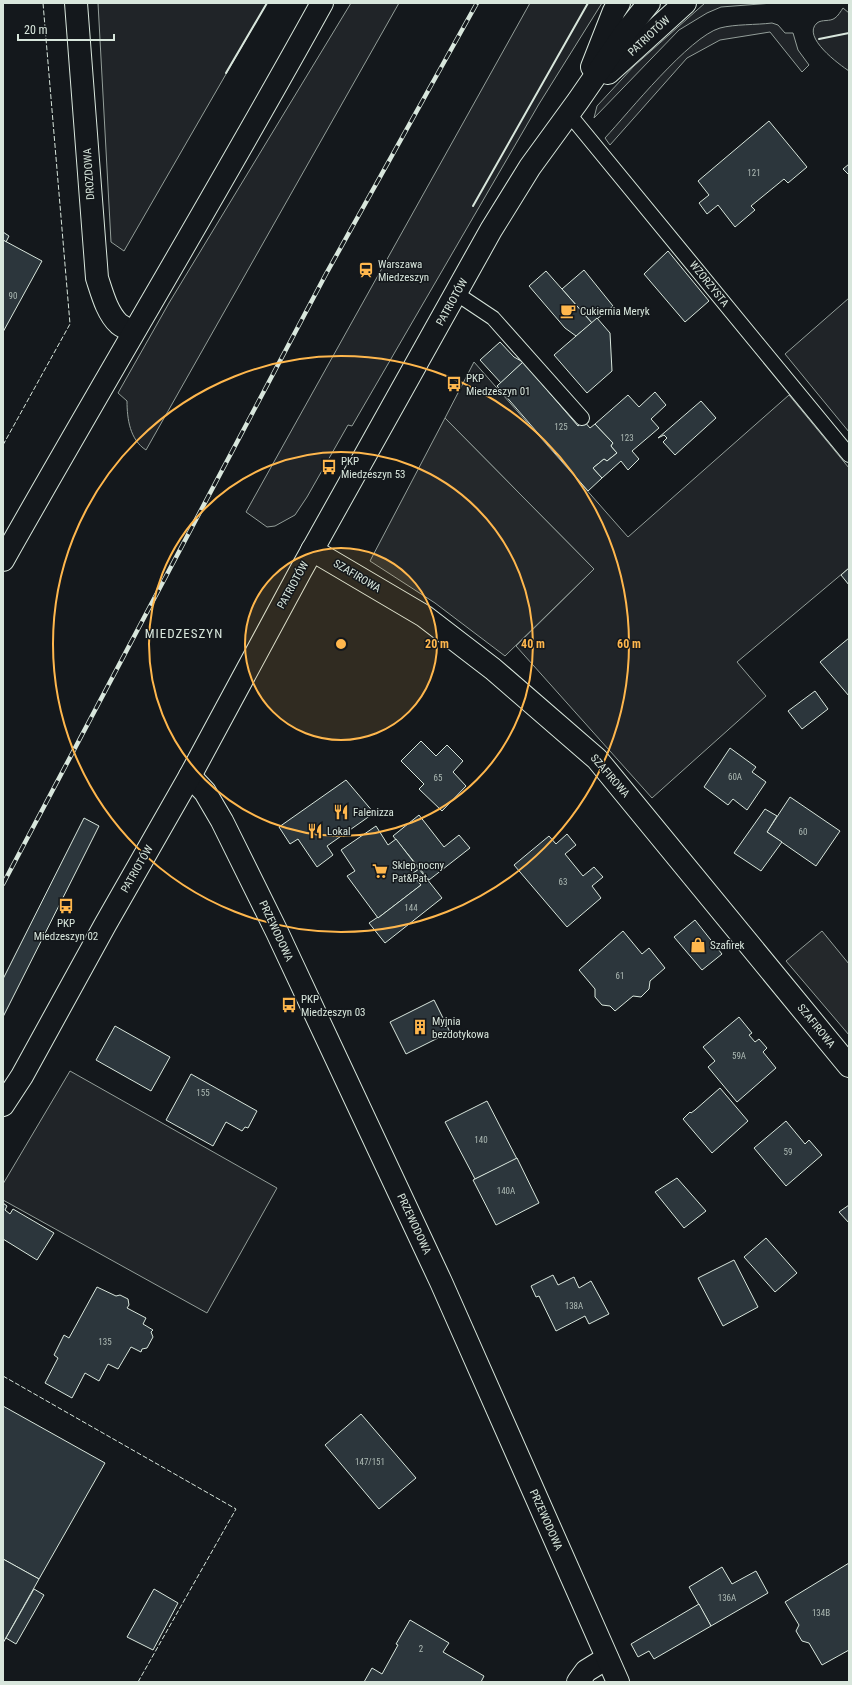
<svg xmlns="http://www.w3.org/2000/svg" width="852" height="1685" font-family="'Roboto Condensed',sans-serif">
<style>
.green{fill:#202428;stroke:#939e99}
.parking{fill:#24282b;stroke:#939e99}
.building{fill:#2c363c;stroke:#d8e6dc}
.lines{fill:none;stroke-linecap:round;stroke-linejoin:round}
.service-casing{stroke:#d8e6dc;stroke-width:16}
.minor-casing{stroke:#d8e6dc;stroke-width:24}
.tertiary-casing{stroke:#d8e6dc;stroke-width:24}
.secondary-casing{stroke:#d8e6dc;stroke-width:24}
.service{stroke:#14181c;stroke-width:14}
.minor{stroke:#14181c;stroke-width:22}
.tertiary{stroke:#14181c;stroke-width:22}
.secondary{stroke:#14181c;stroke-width:22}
.rail-casing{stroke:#d8e6dc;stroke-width:4.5}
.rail{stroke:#14181c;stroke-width:3;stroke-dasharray:9;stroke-linecap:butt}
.fence{stroke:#d8e6dc;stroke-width:1;stroke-dasharray:5 2;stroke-linecap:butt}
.wall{stroke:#d8e6dc;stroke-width:2}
.ring{fill:none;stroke:#ffb74d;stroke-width:2}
.labels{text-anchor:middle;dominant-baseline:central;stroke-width:3;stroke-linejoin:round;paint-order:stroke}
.number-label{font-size:9px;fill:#adbab4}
.street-label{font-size:11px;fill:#d8e6dc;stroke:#14181c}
.poi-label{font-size:11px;fill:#d8e6dc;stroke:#14181c;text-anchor:start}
.quarter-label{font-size:13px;letter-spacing:1px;fill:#d8e6dc;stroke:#14181c}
.centre{fill:#ffb74d;stroke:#14181c;stroke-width:2}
.ring-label{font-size:12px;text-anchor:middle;font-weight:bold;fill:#ffb74d;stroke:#14181c;stroke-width:3;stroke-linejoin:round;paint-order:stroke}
</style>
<rect width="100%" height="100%" fill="#14181c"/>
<g class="green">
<polygon points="98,3 267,3 124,251 111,242"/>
<path d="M 351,3 L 399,3 L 146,450 C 130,440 127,419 127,401 L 118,393 L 169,303 Z"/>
<polygon points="530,3 602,3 539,104 352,426 348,425 307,497 295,515 275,526 267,527 246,512"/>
<polygon points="705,3 773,3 721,7 707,13 679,30 594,118 597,106 634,66"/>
<path d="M 843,8 L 849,13 L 849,71 C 840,65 801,37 817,23 C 822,19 830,22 835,18 C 838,16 841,11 843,8 Z"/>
<path d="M 772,23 L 778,25 L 785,33 L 793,33 L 798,50 L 809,65 L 802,72 L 770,32 L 720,40 L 687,58 L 610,145 L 605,138 C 629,112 689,37 720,28 C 735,24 756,25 772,23 Z"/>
<polygon points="849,298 849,432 785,354"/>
<polygon points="474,362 628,537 789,395 849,468 849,568 737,662 766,696 652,798 516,646 594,569 445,418"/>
<polygon points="70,1071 277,1188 207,1313 3,1200 3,1184"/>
</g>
<g class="parking">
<polygon points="445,418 594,569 505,656 435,603 370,561"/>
<polygon points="822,931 849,964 849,1035 786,961"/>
</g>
<g class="building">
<polygon points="769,121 807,167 788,183 784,179 751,206 755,210 735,227 718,205 707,214 699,203 709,195 698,181"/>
<polygon points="849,164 849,175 843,169"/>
<polygon points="3,232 9,236 6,242 3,240"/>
<polygon points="3,240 42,261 3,332"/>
<polygon points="668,251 709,301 685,322 644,274"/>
<polygon points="584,270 613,306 592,323 562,289"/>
<polygon points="546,271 592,323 576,336 565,328 529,286"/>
<polygon points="597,318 610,333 612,371 587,393 554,355"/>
<polygon points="500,342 514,357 523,362 501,383 480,360"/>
<polygon points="523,362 578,426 584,421 590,428 595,424 613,443 611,446 617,453 607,461 604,459 593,468 602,478 588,491 497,386"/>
<polygon points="655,392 666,405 651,419 659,428 632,451 639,459 628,470 621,461 602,478 593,468 604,459 607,461 617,453 611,446 613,443 595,424 628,395 639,407"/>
<polygon points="701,401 716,418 675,455 663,442 667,438 664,435 658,438"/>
<polygon points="849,568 849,585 841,575"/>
<polygon points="849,638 849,696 820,662"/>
<polygon points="815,691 828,709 802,729 788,711"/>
<polygon points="421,741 436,756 447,745 463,761 453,772 466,786 442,811 419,789 424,784 401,761"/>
<polygon points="730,748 756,767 752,772 766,782 747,810 733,799 728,805 704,787"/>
<polygon points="346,780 374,813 327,846 333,855 317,867 298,839 290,844 279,827"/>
<polygon points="790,797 840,831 816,866 767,832"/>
<polygon points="765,809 777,816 767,832 782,842 761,871 734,853"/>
<polygon points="419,815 444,847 459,835 470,848 429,880 393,836"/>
<polygon points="84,818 99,826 3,1017 3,979"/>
<polygon points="376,826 388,845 396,839 419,869 412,874 421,885 378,918 347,876 355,871 341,850"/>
<polygon points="567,834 576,845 565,854 583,876 594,867 603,877 592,886 601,898 567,927 514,865 549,836 556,844"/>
<polygon points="419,869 442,898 385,943 369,923 378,917 378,918 421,885 412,874"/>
<polygon points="695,920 722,954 702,970 674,937"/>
<polygon points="623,931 642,954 649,948 665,968 650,981 649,989 641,997 633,996 615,1011 610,1006 602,1005 595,997 595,989 579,970"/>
<polygon points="434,1000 450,1032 406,1054 390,1022"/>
<polygon points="739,1017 752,1033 749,1035 755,1042 759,1039 767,1048 763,1052 776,1068 737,1102 708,1067 715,1061 703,1047"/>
<polygon points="115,1026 170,1057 151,1091 96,1060"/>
<polygon points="191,1074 257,1111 248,1128 245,1127 242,1131 226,1122 213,1146 166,1120"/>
<polygon points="720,1088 748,1121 712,1153 683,1119 690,1112 691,1113 695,1110"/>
<polygon points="487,1101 517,1159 475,1179 445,1122"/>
<polygon points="786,1121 805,1144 809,1140 822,1155 786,1186 754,1148"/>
<polygon points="517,1158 539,1203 496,1225 473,1180"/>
<polygon points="677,1178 706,1211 684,1228 655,1192"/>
<polygon points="3,1203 7,1206 5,1210 10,1214 13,1209 54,1233 37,1260 3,1239"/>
<polygon points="849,1205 849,1223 839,1212"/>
<polygon points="766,1238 797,1273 775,1292 744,1257"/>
<polygon points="734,1260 758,1307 723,1326 698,1278"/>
<polygon points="553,1275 558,1285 574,1277 579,1288 591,1281 609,1314 589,1324 585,1316 556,1331 539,1296 536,1297 531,1286"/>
<polygon points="97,1287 116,1296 120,1295 128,1299 129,1305 127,1308 146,1318 143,1324 153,1330 151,1332 153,1337 147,1348 142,1349 141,1352 131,1347 118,1369 108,1364 99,1381 85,1373 72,1398 45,1383 58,1358 54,1355 64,1335 69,1338"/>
<polygon points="3,1406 105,1463 39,1579 3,1559"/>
<polygon points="361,1414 416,1478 379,1509 325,1445"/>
<polygon points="3,1559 39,1579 3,1643"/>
<polygon points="849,1563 849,1650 822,1665 809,1643 802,1641 796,1631 799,1625 785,1602"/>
<polygon points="722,1567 732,1584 756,1571 768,1593 711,1626 689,1587"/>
<polygon points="34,1589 44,1595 16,1644 6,1638"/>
<polygon points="154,1589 178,1603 153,1650 127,1637"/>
<polygon points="699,1604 711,1626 654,1659 649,1651 638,1657 631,1644"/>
<polygon points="410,1620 449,1643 443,1652 484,1676 481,1682 364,1682 372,1668 382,1674 398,1645 396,1644"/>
</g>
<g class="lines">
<defs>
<g id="service">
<polyline points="569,114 849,455"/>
<polyline points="457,294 493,318 582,418"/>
</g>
<g id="minor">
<path d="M 76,3 L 97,278 C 102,293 107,313 119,324 C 123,327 129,330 133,332"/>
<polyline points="312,550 424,616 493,669 597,759 849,1066"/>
<polyline points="578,1682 586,1671 607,1658"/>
</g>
<polyline id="tertiary" points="190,776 205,792 222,821 277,932 441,1282 618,1682"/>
<g id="secondary">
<polyline points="592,67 614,11 619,3"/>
<polyline points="608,73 685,3"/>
<path d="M 3,560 C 108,374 219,190 322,3"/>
<polyline points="3,1105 22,1076 105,925 190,776 300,572 491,230 530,167 578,101 625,33 649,3"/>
</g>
</defs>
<use href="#service" class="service-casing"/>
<use href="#minor" class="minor-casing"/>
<use href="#tertiary" class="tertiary-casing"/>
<use href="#secondary" class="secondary-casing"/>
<use href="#service" class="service"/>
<use href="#minor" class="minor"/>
<use href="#tertiary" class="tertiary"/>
<use href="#secondary" class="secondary"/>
<defs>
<polyline id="rail" points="3,884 326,274 477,3"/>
</defs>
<use href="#rail" class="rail-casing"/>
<use href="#rail" class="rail"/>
<g class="fence">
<polyline points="3,445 70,324 43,3"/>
<polyline points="3,1376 236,1509 138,1682"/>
</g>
<g class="wall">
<polyline points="819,39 849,33"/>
<polyline points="226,73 267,3"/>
<polyline points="473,206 588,3"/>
</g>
</g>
<circle cx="341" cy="644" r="96" fill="#ffb74d" fill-opacity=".12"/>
<g class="ring">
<circle cx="341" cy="644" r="96"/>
<circle cx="341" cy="644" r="192"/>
<circle cx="341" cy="644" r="288"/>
</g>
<defs>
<symbol id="station-bare" viewBox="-9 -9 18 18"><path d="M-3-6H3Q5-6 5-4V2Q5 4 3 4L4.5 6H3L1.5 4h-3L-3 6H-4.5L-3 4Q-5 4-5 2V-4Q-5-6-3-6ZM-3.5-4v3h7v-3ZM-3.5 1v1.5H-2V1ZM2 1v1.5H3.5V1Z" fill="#ffb74d" stroke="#14181c" stroke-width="2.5" paint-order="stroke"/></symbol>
<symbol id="cafe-bare" viewBox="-9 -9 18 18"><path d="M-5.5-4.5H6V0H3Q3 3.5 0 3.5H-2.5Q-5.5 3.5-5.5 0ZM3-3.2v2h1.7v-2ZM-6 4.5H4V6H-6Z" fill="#ffb74d" stroke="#14181c" stroke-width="2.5" paint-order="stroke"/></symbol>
<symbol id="bus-bare" viewBox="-9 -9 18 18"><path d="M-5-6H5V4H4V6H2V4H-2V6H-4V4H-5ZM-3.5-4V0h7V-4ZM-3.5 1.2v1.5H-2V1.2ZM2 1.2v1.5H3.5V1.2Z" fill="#ffb74d" stroke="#14181c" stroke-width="2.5" paint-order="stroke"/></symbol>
<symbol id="restaurant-bare" viewBox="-9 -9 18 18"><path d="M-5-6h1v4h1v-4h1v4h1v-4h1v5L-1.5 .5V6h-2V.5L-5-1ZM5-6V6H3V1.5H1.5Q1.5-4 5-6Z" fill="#ffb74d" stroke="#14181c" stroke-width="2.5" paint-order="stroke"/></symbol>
<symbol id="supermarket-bare" viewBox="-9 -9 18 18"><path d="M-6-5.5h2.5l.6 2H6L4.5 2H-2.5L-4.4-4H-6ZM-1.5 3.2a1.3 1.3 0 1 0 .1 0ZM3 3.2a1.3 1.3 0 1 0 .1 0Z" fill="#ffb74d" stroke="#14181c" stroke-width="2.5" paint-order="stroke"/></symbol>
<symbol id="shop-bare" viewBox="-9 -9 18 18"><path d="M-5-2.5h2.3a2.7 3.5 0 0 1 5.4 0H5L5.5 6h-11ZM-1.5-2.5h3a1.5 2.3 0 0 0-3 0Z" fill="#ffb74d" stroke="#14181c" stroke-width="2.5" paint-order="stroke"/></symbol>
<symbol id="building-bare" viewBox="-9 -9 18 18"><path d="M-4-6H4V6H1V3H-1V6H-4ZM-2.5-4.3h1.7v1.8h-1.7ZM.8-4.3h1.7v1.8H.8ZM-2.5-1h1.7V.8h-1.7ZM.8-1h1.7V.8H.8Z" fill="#ffb74d" stroke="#14181c" stroke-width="2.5" paint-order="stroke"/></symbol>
</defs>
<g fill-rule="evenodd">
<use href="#station-bare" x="355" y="259" width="22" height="22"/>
<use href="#cafe-bare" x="557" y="300" width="22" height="22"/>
<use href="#bus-bare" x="443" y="373" width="22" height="22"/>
<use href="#bus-bare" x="318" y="456" width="22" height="22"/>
<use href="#restaurant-bare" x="330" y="801" width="22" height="22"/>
<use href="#restaurant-bare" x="304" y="820" width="22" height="22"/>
<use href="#supermarket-bare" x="369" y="860" width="22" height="22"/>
<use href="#bus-bare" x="55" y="895" width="22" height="22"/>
<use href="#shop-bare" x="687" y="934" width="22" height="22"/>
<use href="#bus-bare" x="278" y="994" width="22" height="22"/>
<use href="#building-bare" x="409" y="1016" width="22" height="22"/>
</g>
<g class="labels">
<g class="number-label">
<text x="754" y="173">121</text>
<text x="13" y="296">90</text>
<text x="561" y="427">125</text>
<text x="627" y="438">123</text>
<text x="735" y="777">60A</text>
<text x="438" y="778">65</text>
<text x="803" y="832">60</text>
<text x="563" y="882">63</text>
<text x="411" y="908">144</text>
<text x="620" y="976">61</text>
<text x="739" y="1056">59A</text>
<text x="203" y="1093">155</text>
<text x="481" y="1140">140</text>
<text x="788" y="1152">59</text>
<text x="506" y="1191">140A</text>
<text x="574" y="1306">138A</text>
<text x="105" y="1342">135</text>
<text x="370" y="1462">147/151</text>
<text x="727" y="1598">136A</text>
<text x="821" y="1613">134B</text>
<text x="421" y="1649">2</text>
</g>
<g class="street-label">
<text transform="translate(649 36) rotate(-43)">PATRIOTÓW</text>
<text transform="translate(89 174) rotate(-94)">DROZDOWA</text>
<text transform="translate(709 284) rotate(51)">WZORZYSTA</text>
<text transform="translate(452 302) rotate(-61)">PATRIOTÓW</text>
<text transform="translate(357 576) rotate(31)">SZAFIROWA</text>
<text transform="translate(293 585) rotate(-61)">PATRIOTÓW</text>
<text transform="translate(610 776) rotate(49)">SZAFIROWA</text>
<text transform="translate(137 869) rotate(-60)">PATRIOTÓW</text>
<text transform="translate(276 931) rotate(65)">PRZEWODOWA</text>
<text transform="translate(816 1026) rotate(51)">SZAFIROWA</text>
<text transform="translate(414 1224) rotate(65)">PRZEWODOWA</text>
<text transform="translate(546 1520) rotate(66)">PRZEWODOWA</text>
</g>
<g class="poi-label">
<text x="378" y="264">Warszawa<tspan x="378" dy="13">Miedzeszyn</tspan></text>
<text x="580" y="311">Cukiernia Meryk</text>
<text x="466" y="378">PKP<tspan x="466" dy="13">Miedzeszyn 01</tspan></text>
<text x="341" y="461">PKP<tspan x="341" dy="13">Miedzeszyn 53</tspan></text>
<text x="353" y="812">Falenizza</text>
<text x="327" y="831">Lokal</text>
<text x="392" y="865">Sklep nocny<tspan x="392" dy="13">Pat&amp;Pat</tspan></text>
<text x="66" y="923" text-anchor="middle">PKP<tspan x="66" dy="13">Miedzeszyn 02</tspan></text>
<text x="710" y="945">Szafirek</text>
<text x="301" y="999">PKP<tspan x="301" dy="13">Miedzeszyn 03</tspan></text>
<text x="432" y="1021">Myjnia<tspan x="432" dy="13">bezdotykowa</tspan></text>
</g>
<g class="quarter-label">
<text x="184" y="633">MIEDZESZYN</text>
</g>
</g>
<circle cx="341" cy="644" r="6" class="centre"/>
<g class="ring-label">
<text x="437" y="648">20 m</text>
<text x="533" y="648">40 m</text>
<text x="629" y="648">60 m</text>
</g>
<rect width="852" height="1685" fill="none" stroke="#d8e6dc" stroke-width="8"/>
<path d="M18 34v6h96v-6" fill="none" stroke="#d8e6dc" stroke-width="2"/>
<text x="24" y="34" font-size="12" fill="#d8e6dc" stroke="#14181c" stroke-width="3" paint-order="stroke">20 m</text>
</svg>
